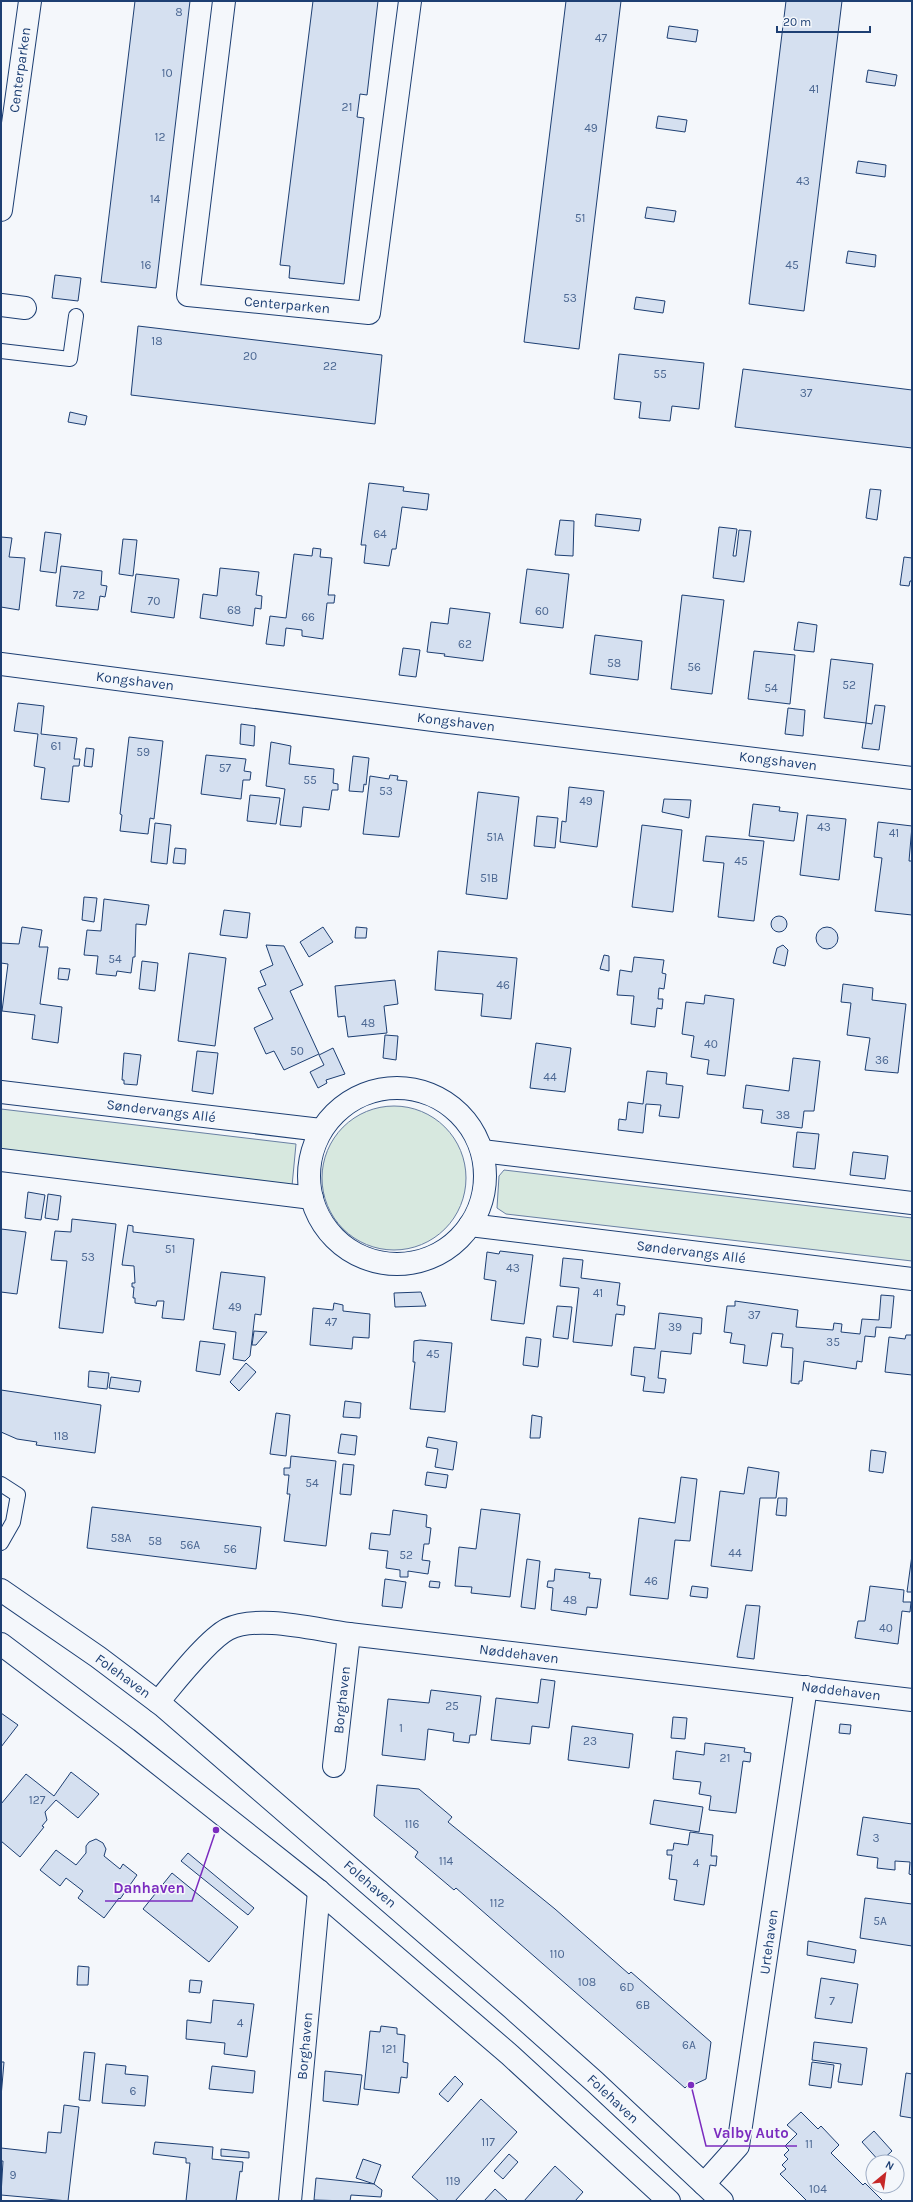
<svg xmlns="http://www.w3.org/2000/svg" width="913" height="2202" font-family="Karla,sans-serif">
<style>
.green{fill:#d7e8df;stroke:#687fa3}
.building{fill:#d5e0f0;stroke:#1d3f73}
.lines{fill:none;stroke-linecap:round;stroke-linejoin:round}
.lane-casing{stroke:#1d3f73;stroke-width:16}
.street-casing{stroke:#1d3f73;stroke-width:24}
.primary-casing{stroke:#1d3f73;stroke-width:24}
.lane{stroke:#f4f7fb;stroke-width:14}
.street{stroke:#f4f7fb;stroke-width:22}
.primary{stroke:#f4f7fb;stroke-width:22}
.labels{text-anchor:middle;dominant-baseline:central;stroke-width:3;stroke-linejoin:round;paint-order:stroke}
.number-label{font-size:12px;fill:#4b6792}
.street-label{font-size:14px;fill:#1d3f73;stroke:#f4f7fb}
.leader{fill:none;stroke:#7b2cbf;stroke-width:1.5}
.callout-dot{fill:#7b2cbf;stroke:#f4f7fb;stroke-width:1.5}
.callout-label{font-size:15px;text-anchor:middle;font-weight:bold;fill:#7b2cbf;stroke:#f4f7fb;stroke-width:3;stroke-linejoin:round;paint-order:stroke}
</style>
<rect width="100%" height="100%" fill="#f4f7fb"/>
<g class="green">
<circle cx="394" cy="1178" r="72"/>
<polygon points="1,1109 296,1144 292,1186 1,1150"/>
<polygon points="504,1170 912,1218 912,1261 506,1214 497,1208 499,1176"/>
</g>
<g class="building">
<polygon points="135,1 190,1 156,288 101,282"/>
<polygon points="313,1 378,1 367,95 360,94 357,117 364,118 344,284 289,278 290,266 280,265"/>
<polygon points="566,1 621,1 579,349 524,342"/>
<polygon points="786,1 842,1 804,311 749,304"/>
<polygon points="669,26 698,30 696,42 667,38"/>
<polygon points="868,70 897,75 895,86 866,82"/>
<polygon points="658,116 687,120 685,132 656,128"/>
<polygon points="858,161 886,165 885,177 856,173"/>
<polygon points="647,207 676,211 674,222 645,218"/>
<polygon points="848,251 876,255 875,267 846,263"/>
<polygon points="55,275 81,278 78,301 52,298"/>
<polygon points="636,297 665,301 663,313 634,309"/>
<polygon points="138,326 382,355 375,424 131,395"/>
<polygon points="619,354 704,363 699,409 672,406 670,421 639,418 641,402 614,399"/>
<polygon points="743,369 912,390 912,448 735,427"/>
<polygon points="70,412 87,416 85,425 68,422"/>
<polygon points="369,483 404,487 403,491 429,494 427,510 402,507 396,549 392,549 389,566 364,563 366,545 361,545"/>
<polygon points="870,489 881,490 877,520 866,518"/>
<polygon points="596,514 641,519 639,531 595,526"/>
<polygon points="560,520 574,521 573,556 555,555"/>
<polygon points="719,527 737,529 733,556 736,556 739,530 751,531 744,582 713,578"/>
<polygon points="45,532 61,534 56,573 40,571"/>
<polygon points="1,537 12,538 9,557 25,558 19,610 1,607"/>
<polygon points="123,539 137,540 133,576 119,574"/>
<polygon points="313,548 321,549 320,557 332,558 328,595 335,595 334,603 327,603 323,639 302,636 302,630 286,628 284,646 266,644 270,616 286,618 294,554 312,556"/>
<polygon points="904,557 912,558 912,581 910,581 909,586 900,585"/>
<polygon points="61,566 102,571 101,585 107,586 105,597 100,596 98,610 56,606"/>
<polygon points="220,568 259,572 256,595 262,596 261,609 255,608 253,626 200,618 203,594 217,596"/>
<polygon points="527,569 569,574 563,628 520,623"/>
<polygon points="136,574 179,579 174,618 131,612"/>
<polygon points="682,595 724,600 712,694 671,689"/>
<polygon points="450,608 490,613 483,661 444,656 445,654 427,652 431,622 448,624"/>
<polygon points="798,622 817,625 814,652 794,650"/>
<polygon points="595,635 642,641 638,680 590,674"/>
<polygon points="403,648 420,650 416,677 399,675"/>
<polygon points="754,651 795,655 790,704 748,699"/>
<polygon points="831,659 873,664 866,723 824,718"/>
<polygon points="18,703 44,706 41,734 77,738 74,759 80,759 79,766 73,766 69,802 41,799 45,768 34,766 38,734 14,731"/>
<polygon points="875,705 885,706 879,750 862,748 866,723 872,724"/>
<polygon points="788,708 805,710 803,736 785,734"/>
<polygon points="241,724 255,726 254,746 240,744"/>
<polygon points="129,737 163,741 154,819 150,818 148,834 120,831 122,815 120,814"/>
<polygon points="271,742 291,746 289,764 334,769 333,783 338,784 338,790 332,790 329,810 303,807 301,827 280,825 285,789 266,786"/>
<polygon points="86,748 94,749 92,767 84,766"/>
<polygon points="206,755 246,759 244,771 251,772 250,780 243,780 241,799 201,794"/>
<polygon points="353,756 369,758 366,785 364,784 363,792 349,791"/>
<polygon points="390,775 398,776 397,780 407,781 399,837 363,834 370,776 389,779"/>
<polygon points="569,787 604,791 597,847 560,842 562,821 566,822"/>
<polygon points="478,792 519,797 507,899 466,894"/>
<polygon points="250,795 280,798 276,824 247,821"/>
<polygon points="664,799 691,800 689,818 662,812"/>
<polygon points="753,804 780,807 779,811 798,813 794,841 749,836"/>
<polygon points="807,815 846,819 839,880 800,875"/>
<polygon points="537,816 558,818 555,848 534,846"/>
<polygon points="878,822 912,826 909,861 912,861 912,915 875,911 882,858 874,857"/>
<polygon points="155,823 171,825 167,864 151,862"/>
<polygon points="642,825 682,830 673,912 632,907"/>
<polygon points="706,836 764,841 754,921 718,917 724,863 703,861"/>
<polygon points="175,848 186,849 185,864 173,863"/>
<polygon points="84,897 97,898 94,922 82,920"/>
<polygon points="104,899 149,905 146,925 136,924 135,957 133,957 131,973 117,971 116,976 96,974 98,956 84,955 87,930 101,931"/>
<polygon points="224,910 250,913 247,938 220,935"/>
<circle cx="779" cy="924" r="8"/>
<polygon points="22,927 42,930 39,947 48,947 40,1004 62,1007 58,1043 32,1039 35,1015 2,1011 8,964 1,963 1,943 19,944"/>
<polygon points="323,927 333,942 309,957 300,942"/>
<polygon points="356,927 367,928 366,938 355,938"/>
<circle cx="827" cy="938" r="11"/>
<polygon points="266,945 284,946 303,985 290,991 319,1054 284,1070 274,1051 266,1054 254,1028 273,1019 258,988 266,985 260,971 273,965"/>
<polygon points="783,945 788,950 785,966 773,963 777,948"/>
<polygon points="438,951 517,958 511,1019 481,1016 483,994 435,990"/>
<polygon points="189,953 226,958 215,1046 178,1041"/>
<polygon points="604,955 609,956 609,971 600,969"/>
<polygon points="634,957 664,960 662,973 666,974 664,989 659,988 658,999 663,999 662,1009 657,1008 655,1027 631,1024 634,996 617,995 620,970 632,972"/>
<polygon points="142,961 158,963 155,991 139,989"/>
<polygon points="59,968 70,969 68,980 58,979"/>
<polygon points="395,980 398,1004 384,1006 387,1033 348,1037 345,1016 338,1017 335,986"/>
<polygon points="843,984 873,988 872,1000 906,1004 898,1073 865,1070 870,1038 847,1035 851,1003 841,1002"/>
<polygon points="705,995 734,999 725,1076 707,1074 709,1060 691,1057 694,1036 682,1034 686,1002 704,1004"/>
<polygon points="385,1035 398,1036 396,1060 383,1058"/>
<polygon points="536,1043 571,1048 565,1092 530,1088"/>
<polygon points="333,1048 345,1074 326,1080 327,1083 318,1088 310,1072 324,1065 319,1055"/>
<polygon points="197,1051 218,1053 213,1094 192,1091"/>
<polygon points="124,1053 141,1055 137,1085 124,1084 124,1080 122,1080"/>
<polygon points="793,1058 820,1061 814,1111 804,1111 802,1128 761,1123 763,1110 743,1108 746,1085 789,1091"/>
<polygon points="647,1071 667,1073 666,1084 683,1086 679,1118 659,1116 661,1105 646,1104 643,1133 618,1130 619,1119 626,1120 628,1102 643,1104"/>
<polygon points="797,1132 819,1134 815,1169 793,1167"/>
<polygon points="853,1152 888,1156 885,1179 850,1175"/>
<polygon points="28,1192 45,1195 41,1220 25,1218"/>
<polygon points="48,1194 61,1196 58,1220 45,1218"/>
<polygon points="72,1219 116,1224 103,1333 59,1328 67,1261 51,1260 55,1231 71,1232"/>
<polygon points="128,1225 133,1226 133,1232 194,1239 184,1320 162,1318 164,1301 157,1301 156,1306 135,1303 135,1298 133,1298 134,1287 132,1287 132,1283 135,1283 134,1266 122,1265"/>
<polygon points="1,1229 26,1232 17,1294 1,1292"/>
<polygon points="500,1251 533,1255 524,1324 491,1320 496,1281 484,1279 487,1252 499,1254"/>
<polygon points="563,1258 583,1260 581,1278 620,1283 617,1305 625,1306 624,1315 616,1314 612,1346 573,1342 579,1288 560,1286"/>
<polygon points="221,1272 265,1277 261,1315 255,1314 250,1356 245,1361 233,1359 236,1332 213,1329"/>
<polygon points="421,1292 426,1306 395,1307 394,1293"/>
<polygon points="881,1295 894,1296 891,1328 876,1327 875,1337 865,1336 862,1362 857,1361 856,1369 804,1361 802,1381 799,1381 799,1384 791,1383 793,1348 781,1347 783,1334 772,1333 767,1366 743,1363 745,1345 730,1343 732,1333 724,1332 727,1306 735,1306 735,1301 798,1310 796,1327 833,1330 834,1323 842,1324 841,1332 860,1334 862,1319 879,1320"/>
<polygon points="334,1303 343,1305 343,1311 370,1314 369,1338 353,1337 352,1349 310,1345 313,1308 333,1310"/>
<polygon points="557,1306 572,1307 568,1339 553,1337"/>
<polygon points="659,1313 702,1318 701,1334 693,1333 691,1354 661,1351 658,1378 666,1379 664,1393 643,1391 645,1377 631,1375 634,1347 655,1349"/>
<polygon points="254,1331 267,1332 256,1345 252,1345"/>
<polygon points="906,1335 912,1335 912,1375 885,1372 889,1337 905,1339"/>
<polygon points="526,1337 541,1339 538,1367 523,1365"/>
<polygon points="420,1340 452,1343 445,1412 410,1409 415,1362 413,1362 414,1341"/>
<polygon points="200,1341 225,1344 220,1375 196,1371"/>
<polygon points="246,1363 256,1372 239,1391 230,1382"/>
<polygon points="89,1371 109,1373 107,1389 88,1387"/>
<polygon points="111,1377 141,1381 139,1392 109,1388"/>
<polygon points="1,1390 101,1405 95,1453 36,1445 37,1442 17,1439 1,1432"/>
<polygon points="345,1401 361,1403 360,1418 343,1417"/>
<polygon points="276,1413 290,1415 286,1456 270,1454"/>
<polygon points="532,1415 542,1417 540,1438 530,1438"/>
<polygon points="341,1434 357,1436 355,1455 338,1453"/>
<polygon points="428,1437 457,1442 453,1470 435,1467 438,1449 426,1447"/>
<polygon points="871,1450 886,1452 883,1473 869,1471"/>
<polygon points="291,1456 336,1461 326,1546 284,1541 290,1494 287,1494 289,1475 284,1475 284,1468 290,1468"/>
<polygon points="343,1464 354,1465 351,1495 340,1494"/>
<polygon points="748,1467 779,1472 776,1498 760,1498 752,1571 711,1566 720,1491 744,1494"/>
<polygon points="427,1472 448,1475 446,1488 425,1485"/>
<polygon points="681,1477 697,1479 690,1541 675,1540 668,1599 630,1595 639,1518 675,1523"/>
<polygon points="778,1498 787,1498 786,1516 776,1515"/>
<polygon points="92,1507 261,1527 256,1569 87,1548"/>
<polygon points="481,1509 520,1514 510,1597 471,1593 472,1587 455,1586 459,1547 476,1549"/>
<polygon points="393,1510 427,1515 426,1527 431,1528 429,1544 424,1544 422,1560 430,1561 428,1574 408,1571 408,1577 400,1577 400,1570 386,1568 388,1551 369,1549 371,1533 390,1535"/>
<polygon points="912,1555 912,1592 907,1592"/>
<polygon points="527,1559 540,1561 535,1609 521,1607"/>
<polygon points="555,1569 590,1573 589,1578 601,1579 597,1608 587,1607 586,1615 551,1610 553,1588 547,1587 548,1581 554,1581"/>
<polygon points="385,1579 406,1582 402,1608 382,1606"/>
<polygon points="430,1581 440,1582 439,1588 429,1587"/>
<polygon points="692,1586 708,1588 707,1598 690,1596"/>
<polygon points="870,1586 904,1590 903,1602 911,1602 910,1612 902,1611 898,1644 855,1638 858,1621 865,1621"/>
<polygon points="746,1605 760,1606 754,1659 737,1657"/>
<polygon points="541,1679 555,1681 549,1728 532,1726 530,1744 491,1740 496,1698 538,1703"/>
<polygon points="431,1690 481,1696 476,1735 470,1735 469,1743 453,1741 454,1733 428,1729 425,1760 382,1755 388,1699 429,1703"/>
<polygon points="1,1713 18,1725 1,1747"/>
<polygon points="673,1717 687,1718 685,1739 671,1738"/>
<polygon points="840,1724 851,1725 850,1734 839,1733"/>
<polygon points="572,1726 633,1734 629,1768 568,1760"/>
<polygon points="705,1743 745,1748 744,1752 751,1753 750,1762 743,1761 736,1813 709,1810 711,1796 699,1794 701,1782 673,1779 676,1751 704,1755"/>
<polygon points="71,1772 99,1794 78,1818 56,1800 45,1812 47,1820 42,1826 44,1827 20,1857 1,1841 1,1804 26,1774 54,1796"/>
<polygon points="377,1785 419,1789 452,1817 448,1822 555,1909 629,1974 631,1972 711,2042 706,2079 691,2086 689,2084 685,2088 456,1888 454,1890 415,1857 418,1852 374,1816"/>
<polygon points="654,1800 703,1807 699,1832 650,1824"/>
<polygon points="863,1817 912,1824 912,1875 909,1874 910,1862 895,1861 895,1870 877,1868 878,1858 857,1855"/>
<polygon points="690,1832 713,1835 711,1856 717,1856 716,1866 710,1865 704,1905 674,1900 677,1880 669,1879 672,1855 667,1855 667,1850 673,1850 674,1843 688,1845"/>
<polygon points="96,1839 103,1843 106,1849 104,1856 120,1869 123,1864 137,1875 120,1899 119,1898 104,1918 78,1898 83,1891 66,1878 60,1886 40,1870 56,1850 76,1865 86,1853 86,1846 89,1842"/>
<polygon points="188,1853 254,1908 248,1915 181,1861"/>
<polygon points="172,1873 238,1927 209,1962 143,1909"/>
<polygon points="865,1898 912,1904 912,1946 860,1938"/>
<polygon points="808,1941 856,1950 854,1963 807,1955"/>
<polygon points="78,1966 89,1967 88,1985 77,1985"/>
<polygon points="821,1978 858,1984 852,2023 815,2018"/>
<polygon points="190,1980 202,1981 200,1993 189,1992"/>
<polygon points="213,2000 254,2004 247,2057 224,2054 225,2043 186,2039 187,2020 211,2023"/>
<polygon points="381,2026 397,2028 397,2034 405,2035 403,2062 408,2063 407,2078 401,2077 399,2093 364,2089 370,2031 380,2032"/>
<polygon points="814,2042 867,2048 862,2085 838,2082 841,2064 812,2060"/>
<polygon points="84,2052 95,2053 90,2101 79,2100"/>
<polygon points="1,2062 4,2062 1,2097"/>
<polygon points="812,2062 834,2065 831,2088 809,2085"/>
<polygon points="106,2064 126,2066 125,2074 148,2076 145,2106 102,2103"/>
<polygon points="212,2066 255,2071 253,2093 209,2089"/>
<polygon points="325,2071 362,2075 358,2105 323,2101"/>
<polygon points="906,2073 912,2074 912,2118 900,2116"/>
<polygon points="455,2076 463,2084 448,2102 439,2094"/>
<polygon points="481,2099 517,2132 455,2201 439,2201 412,2177"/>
<polygon points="64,2105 79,2107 68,2201 1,2195 3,2161 1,2161 1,2148 46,2153 48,2132 61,2133"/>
<polygon points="801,2112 818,2129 821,2126 839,2145 831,2153 863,2185 865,2183 883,2201 807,2201 780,2174 786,2169 782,2165 788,2159 784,2155 789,2150 785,2146 797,2134 787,2125"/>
<polygon points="874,2131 892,2151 880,2162 862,2142"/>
<polygon points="155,2142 213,2147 212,2159 243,2162 242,2172 240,2171 236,2201 186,2201 190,2163 186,2163 186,2158 153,2154"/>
<polygon points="221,2149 249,2152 249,2158 221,2156"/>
<polygon points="509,2154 518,2162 503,2179 494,2171"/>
<polygon points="363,2159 381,2165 374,2184 356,2178"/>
<polygon points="555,2166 583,2192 575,2201 524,2201"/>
<polygon points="316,2178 374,2184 382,2190 381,2197 351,2195 350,2201 314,2200"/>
<polygon points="495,2189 507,2200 505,2201 484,2201"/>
</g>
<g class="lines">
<defs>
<g id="lane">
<polyline points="1,351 70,359 76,316"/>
<polyline points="1,1484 18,1495 13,1522 1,1543"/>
</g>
<g id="street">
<polyline points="224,1 188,295 369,313 410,1"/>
<polyline points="1,210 30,1"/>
<polyline points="1,305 25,308"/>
<polyline points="1,664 441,721 912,778"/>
<circle cx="397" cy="1176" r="88"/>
<polyline points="1,1092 321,1130"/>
<polyline points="482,1151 912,1203"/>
<polyline points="1,1160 312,1198"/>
<polyline points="470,1225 912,1279"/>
<path d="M 158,1702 C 174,1683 208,1639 228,1629 C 259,1614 316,1630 349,1634 L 912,1700"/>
<polyline points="334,1766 349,1634"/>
<polyline points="704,2184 738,2146 806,1687"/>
<polyline points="290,2201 319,1891"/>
</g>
<g id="primary">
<polyline points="1,1590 98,1657 163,1706 512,2008 595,2082 722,2201"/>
<polyline points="1,1644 127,1739 319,1891 510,2055 669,2201"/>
</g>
</defs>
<use href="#lane" class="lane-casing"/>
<use href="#street" class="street-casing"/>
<use href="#primary" class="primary-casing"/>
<use href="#lane" class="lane"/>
<use href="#street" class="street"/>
<use href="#primary" class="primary"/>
</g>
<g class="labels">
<g class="number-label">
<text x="179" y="12">8</text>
<text x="601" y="38">47</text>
<text x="167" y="73">10</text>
<text x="814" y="89">41</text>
<text x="347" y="107">21</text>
<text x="591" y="128">49</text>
<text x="160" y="137">12</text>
<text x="803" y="181">43</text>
<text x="155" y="199">14</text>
<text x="580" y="218">51</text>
<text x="146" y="265">16</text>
<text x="792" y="265">45</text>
<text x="570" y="298">53</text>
<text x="157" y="341">18</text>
<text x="250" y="356">20</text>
<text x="330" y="366">22</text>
<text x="660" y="374">55</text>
<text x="806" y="393">37</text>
<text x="380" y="534">64</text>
<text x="79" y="595">72</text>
<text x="154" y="601">70</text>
<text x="234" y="610">68</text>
<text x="542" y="611">60</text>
<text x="308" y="617">66</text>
<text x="465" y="644">62</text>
<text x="614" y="663">58</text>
<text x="694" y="667">56</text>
<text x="849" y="685">52</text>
<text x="771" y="688">54</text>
<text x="56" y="746">61</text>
<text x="143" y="752">59</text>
<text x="225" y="768">57</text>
<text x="310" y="780">55</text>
<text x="386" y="791">53</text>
<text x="586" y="801">49</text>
<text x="824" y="827">43</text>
<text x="894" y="833">41</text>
<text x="495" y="837">51A</text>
<text x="741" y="861">45</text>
<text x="489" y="878">51B</text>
<text x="115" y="959">54</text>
<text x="503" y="985">46</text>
<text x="368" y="1023">48</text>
<text x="711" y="1044">40</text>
<text x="297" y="1051">50</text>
<text x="882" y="1060">36</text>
<text x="550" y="1077">44</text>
<text x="783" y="1115">38</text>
<text x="170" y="1249">51</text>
<text x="88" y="1257">53</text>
<text x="513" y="1268">43</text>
<text x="598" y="1293">41</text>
<text x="235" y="1307">49</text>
<text x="754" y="1315">37</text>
<text x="331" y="1322">47</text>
<text x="675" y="1327">39</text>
<text x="833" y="1342">35</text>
<text x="433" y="1354">45</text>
<text x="61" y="1436">118</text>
<text x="312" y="1483">54</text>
<text x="121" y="1538">58A</text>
<text x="155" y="1541">58</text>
<text x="190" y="1545">56A</text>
<text x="230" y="1549">56</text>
<text x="735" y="1553">44</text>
<text x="406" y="1555">52</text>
<text x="651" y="1581">46</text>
<text x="570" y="1600">48</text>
<text x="886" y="1628">40</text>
<text x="452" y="1706">25</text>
<text x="401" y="1728">1</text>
<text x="590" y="1741">23</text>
<text x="725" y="1758">21</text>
<text x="37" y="1800">127</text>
<text x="412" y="1824">116</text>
<text x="876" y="1838">3</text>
<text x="446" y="1861">114</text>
<text x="696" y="1863">4</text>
<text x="497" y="1903">112</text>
<text x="880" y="1921">5A</text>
<text x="557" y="1954">110</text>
<text x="587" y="1982">108</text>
<text x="627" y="1987">6D</text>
<text x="832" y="2001">7</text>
<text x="643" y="2005">6B</text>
<text x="240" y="2023">4</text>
<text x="689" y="2045">6A</text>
<text x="389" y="2049">121</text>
<text x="133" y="2091">6</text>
<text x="488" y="2142">117</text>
<text x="809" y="2144">11</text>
<text x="13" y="2175">9</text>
<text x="453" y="2181">119</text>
<text x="818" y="2189">104</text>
</g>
<g class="street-label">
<text transform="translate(20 70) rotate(-82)">Centerparken</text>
<text transform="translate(287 305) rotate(5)">Centerparken</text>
<text transform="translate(135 681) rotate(7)">Kongshaven</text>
<text transform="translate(456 722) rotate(7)">Kongshaven</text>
<text transform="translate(778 761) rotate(7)">Kongshaven</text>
<text transform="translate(161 1111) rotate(7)">Søndervangs Allé</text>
<text transform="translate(691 1252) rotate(7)">Søndervangs Allé</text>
<text transform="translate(519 1654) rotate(7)">Nøddehaven</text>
<text transform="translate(123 1676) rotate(36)">Folehaven</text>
<text transform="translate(841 1691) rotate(7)">Nøddehaven</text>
<text transform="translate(342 1700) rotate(-84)">Borghaven</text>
<text transform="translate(370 1884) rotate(41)">Folehaven</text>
<text transform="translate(769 1942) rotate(-82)">Urtehaven</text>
<text transform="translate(305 2046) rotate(-85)">Borghaven</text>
<text transform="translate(613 2099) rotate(43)">Folehaven</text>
</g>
</g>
<path class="leader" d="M216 1830L192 1901H105M691 2085L706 2146H797"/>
<g class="callout-dot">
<circle cx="216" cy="1830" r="4"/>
<circle cx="691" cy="2085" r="4"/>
</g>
<g class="callout-label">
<text x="149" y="1893">Danhaven</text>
<text x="751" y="2138">Valby Auto</text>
</g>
<rect width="913" height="2202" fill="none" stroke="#1d3f73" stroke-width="4"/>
<g transform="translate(885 2174) rotate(29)"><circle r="19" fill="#f4f7fb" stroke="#9eadc5"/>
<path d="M0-3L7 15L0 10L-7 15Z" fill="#c62828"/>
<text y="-6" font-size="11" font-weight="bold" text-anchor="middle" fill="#1d3f73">N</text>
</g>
<path d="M777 26v6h93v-6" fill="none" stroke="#1d3f73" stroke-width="2"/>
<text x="783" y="26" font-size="12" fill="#1d3f73" stroke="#f4f7fb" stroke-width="3" paint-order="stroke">20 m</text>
</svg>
